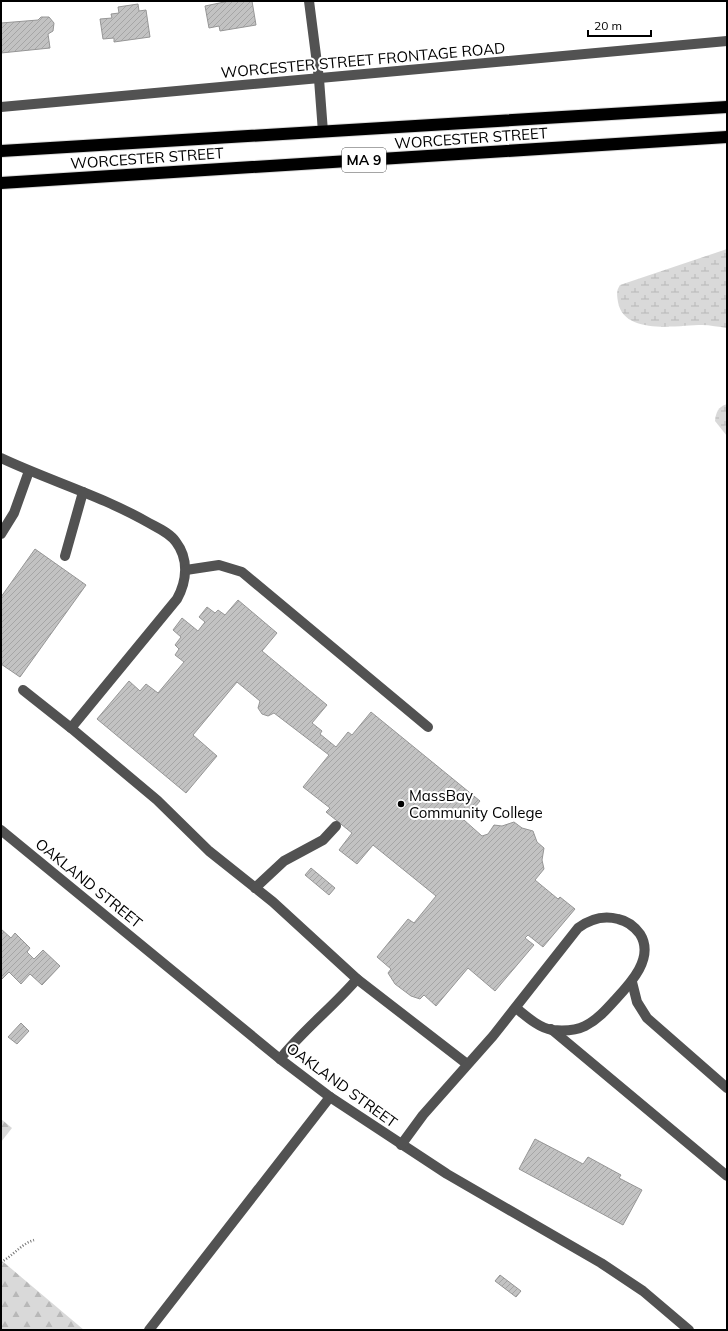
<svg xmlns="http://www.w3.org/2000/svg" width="728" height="1331" font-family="Mulish,sans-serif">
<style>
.forest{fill:url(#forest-firs)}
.wetland{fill:url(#wetland-marsh)}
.building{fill:url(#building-hatch);stroke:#969696}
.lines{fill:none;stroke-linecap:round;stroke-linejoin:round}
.highway-casing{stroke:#dbdbdb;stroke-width:14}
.path{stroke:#747474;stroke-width:2.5;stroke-dasharray:1 2;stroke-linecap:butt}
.minor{stroke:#525252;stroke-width:10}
.highway{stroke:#000;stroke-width:12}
.poi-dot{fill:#000;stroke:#fff;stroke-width:1.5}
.labels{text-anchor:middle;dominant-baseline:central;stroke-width:4;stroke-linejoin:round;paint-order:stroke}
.shield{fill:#fff;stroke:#4c4c4c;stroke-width:1}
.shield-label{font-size:14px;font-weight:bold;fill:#000}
.street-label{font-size:15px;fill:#000;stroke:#fff}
.poi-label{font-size:15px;fill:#000;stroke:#fff;text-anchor:start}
</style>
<defs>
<pattern id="forest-firs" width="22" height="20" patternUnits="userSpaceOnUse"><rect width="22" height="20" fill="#d9d9d9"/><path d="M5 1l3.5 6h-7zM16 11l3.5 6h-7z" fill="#b8b8b8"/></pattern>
<pattern id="wetland-marsh" width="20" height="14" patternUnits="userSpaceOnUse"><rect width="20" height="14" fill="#d9d9d9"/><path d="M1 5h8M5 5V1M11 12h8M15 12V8" fill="none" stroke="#b8b8b8"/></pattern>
<pattern id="building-hatch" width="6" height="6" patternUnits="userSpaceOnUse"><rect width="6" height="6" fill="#c2c2c2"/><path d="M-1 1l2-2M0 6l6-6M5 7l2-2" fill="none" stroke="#a5a5a5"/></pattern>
</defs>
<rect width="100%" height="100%" fill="#fff"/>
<g class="forest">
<polygon points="1,1119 12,1128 1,1142"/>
<polygon points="1,1260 84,1330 1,1330"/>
</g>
<g class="wetland">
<path d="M 727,249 L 727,328 C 719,327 710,325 702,325 C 678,325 624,336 618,302 C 617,295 616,291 620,285 Z"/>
<path d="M 727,404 L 727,436 L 715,421 C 716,412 718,407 727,404 Z"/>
</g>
<g class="building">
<polygon points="229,1 252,1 256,25 220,31 219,26 209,28 205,6"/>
<polygon points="138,4 139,11 146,10 150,37 114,42 114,38 103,39 100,19 112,18 111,14 119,13 118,7"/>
<polygon points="41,17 49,17 54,23 53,31 48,34 50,48 1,53 1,23 38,20"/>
<polygon points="35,549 86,585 20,677 1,664 1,597"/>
<polygon points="238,600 277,633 262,651 327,705 312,723 322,731 320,734 336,747 348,732 352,735 371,712 480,801 464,820 482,836 488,834 494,825 502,826 514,822 522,828 533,831 537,842 544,848 542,860 544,869 535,880 558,899 560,897 575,909 543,947 528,935 525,938 534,945 495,991 468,968 436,1006 424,995 420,999 411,996 395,984 388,973 391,969 377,957 408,919 414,923 436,896 373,845 357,864 339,850 352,833 326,812 330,808 303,787 329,755 274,713 268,716 262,714 258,708 260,701 237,682 193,735 217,756 186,793 97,719 129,681 140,691 146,684 158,693 184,662 175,655 179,649 175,645 181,637 173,630 182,618 198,631 205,622 199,617 207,607 215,613 218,610 225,615"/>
<polygon points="311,868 335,888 329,895 305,875"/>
<polygon points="1,929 11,938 15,933 30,948 27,952 34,959 43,950 60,966 42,985 30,974 21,984 9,972 1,980"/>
<polygon points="21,1023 29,1031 17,1044 8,1037"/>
<polygon points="535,1139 583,1164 588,1157 621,1175 619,1178 642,1190 623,1225 519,1169"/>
<polygon points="500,1275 521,1291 516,1297 495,1281"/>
</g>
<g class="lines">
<defs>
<g id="highway">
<polyline points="1,151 727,107"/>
<polyline points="1,183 727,137"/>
</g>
</defs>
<use href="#highway" class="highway-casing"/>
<path class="path" d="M 1,1262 C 13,1256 21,1244 34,1240"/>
<g class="minor">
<polyline points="309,1 319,79 323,132"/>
<polyline points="1,107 727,41"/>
<path d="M 1,458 C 50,481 102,496 149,523 C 158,528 170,533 176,542 C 189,559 187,581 177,599 L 71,728 L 157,800 L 209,851 L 273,902 L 357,979 L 467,1064"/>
<polyline points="1,534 14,513 29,471"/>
<polyline points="65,556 83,492"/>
<polyline points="186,570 219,565 242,572 428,727"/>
<polyline points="23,690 71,728"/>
<polyline points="1,830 280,1059 330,1097 447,1174 601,1263 643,1291 689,1330"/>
<polyline points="255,888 284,861 323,840 336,826"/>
<polyline points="632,982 637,1002 647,1018 727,1088"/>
<polyline points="551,1029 727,1176"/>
<path d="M 280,1059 C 303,1030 333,1007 357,979"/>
<path d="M 401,1145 L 423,1115 L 493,1036 L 578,928 C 590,919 603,915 618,919 C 628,921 634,926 640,934 C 655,958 630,984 615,1000 C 606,1010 597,1020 585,1026 C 575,1031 563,1031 552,1030 C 539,1028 526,1016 516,1008"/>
<polyline points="149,1330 330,1097"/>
</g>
<use href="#highway" class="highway"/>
</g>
<circle class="poi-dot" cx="401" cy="804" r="4"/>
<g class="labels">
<rect class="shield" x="342" y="148" width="44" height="24" rx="3"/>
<g class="shield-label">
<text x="364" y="160">MA 9</text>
</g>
<g class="street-label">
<text transform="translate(363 60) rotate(-5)">WORCESTER STREET FRONTAGE ROAD</text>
<text transform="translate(471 138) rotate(-4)">WORCESTER STREET</text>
<text transform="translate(147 158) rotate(-4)">WORCESTER STREET</text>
<text transform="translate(89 883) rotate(39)">OAKLAND STREET</text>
<text transform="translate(342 1085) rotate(36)">OAKLAND STREET</text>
</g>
<g class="poi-label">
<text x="409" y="795">MassBay<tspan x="409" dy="17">Community College</tspan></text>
</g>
</g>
<rect width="728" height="1331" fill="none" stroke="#000000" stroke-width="4"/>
<path d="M588 30v6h63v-6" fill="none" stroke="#000000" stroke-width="2"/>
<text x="594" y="30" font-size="12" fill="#000000" stroke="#ffffff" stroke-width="3" paint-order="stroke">20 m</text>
</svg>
